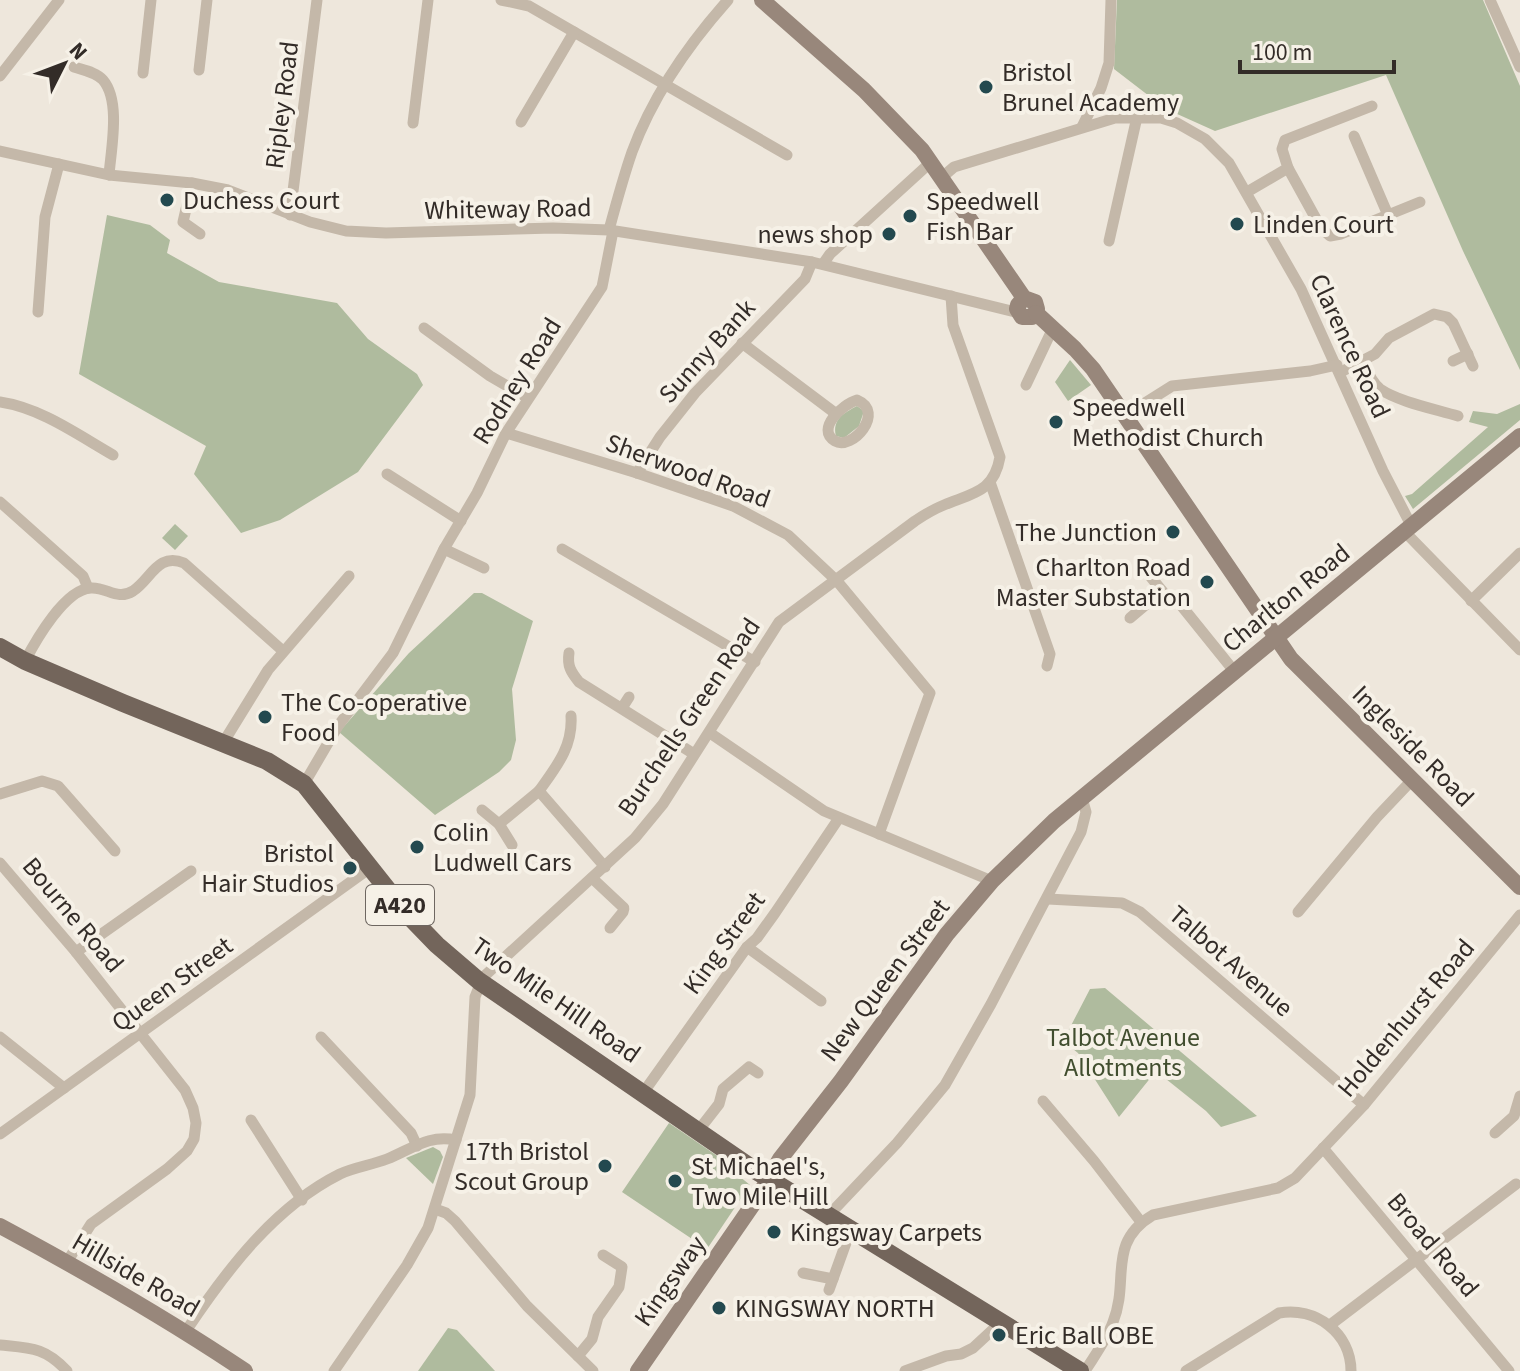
<svg xmlns="http://www.w3.org/2000/svg" width="1520" height="1371" font-family="'Source Sans 3',sans-serif">
<style>
.green{fill:#afbb9e}
.lines{fill:none;stroke-linecap:round;stroke-linejoin:round}
.street{stroke:#c4b8a9;stroke-width:11}
.secondary{stroke:#98877b;stroke-width:16}
.primary{stroke:#73655b;stroke-width:18}
.poi-dot{fill:#23494f;stroke:#f6f1e7;stroke-width:3}
.labels{text-anchor:middle;dominant-baseline:central;stroke-width:8;stroke-linejoin:round;paint-order:stroke}
.shield{fill:#f6f1e7;stroke:#6e6761;stroke-width:2}
.shield-label{font-size:24px;font-weight:bold;fill:#332c28}
.poi-label{font-size:26px;fill:#332c28;stroke:#f6f1e7;text-anchor:start}
.street-label{font-size:26px;fill:#332c28;stroke:#f6f1e7}
.park-label{font-size:26px;fill:#414e2f;stroke:#f6f1e7}
</style>
<rect width="100%" height="100%" fill="#eee7dc"/>
<g class="green">
<polygon points="1117,0 1483,0 1520,86 1520,370 1463,251 1386,75 1215,131 1166,109 1114,69"/>
<polygon points="107,215 150,225 170,240 167,253 219,282 337,303 368,339 417,374 423,385 358,472 280,520 241,533 194,474 206,446 79,374"/>
<polygon points="1070,360 1091,385 1068,401 1055,382"/>
<polygon points="1520,404 1520,420 1413,509 1405,496 1412,494 1488,427 1469,422 1473,411 1497,414"/>
<path d="M 857,406 L 864,411 L 859,426 L 844,438 L 836,436 C 832,419 844,413 857,406 Z"/>
<polygon points="175,524 188,536 175,550 162,538"/>
<polygon points="474,593 482,593 533,621 512,689 516,740 511,760 499,772 435,815 339,732 409,653"/>
<polygon points="1105,988 1257,1116 1221,1127 1206,1111 1156,1071 1119,1117 1078,1053 1063,1041 1090,989"/>
<polygon points="669,1123 729,1164 728,1167 750,1185 707,1249 622,1192"/>
<polygon points="433,1147 440,1151 443,1157 433,1184 406,1158"/>
<polygon points="448,1328 457,1330 495,1371 418,1371"/>
</g>
<g class="lines">
<g class="street">
<polyline points="501,0 529,6 787,155"/>
<polyline points="1490,0 1520,67"/>
<path d="M 74,67 C 83,70 96,72 103,80 C 121,101 111,149 109,175"/>
<polyline points="199,70 207,0"/>
<polyline points="143,73 151,0"/>
<polyline points="0,76 59,0"/>
<polyline points="521,122 574,32"/>
<polyline points="413,123 428,0"/>
<polyline points="1082,127 1101,88 1109,63 1111,0"/>
<polyline points="1354,136 1388,215"/>
<polyline points="0,151 109,175 192,183 228,190 310,222 346,231 386,233 553,228 609,230 812,262 1019,313"/>
<polyline points="1288,168 1321,228 1330,236 1341,234 1420,202"/>
<polyline points="947,173 954,167 1115,118 1161,118 1177,123 1205,139 1229,163 1301,289 1383,471 1411,525"/>
<polyline points="192,183 183,222 200,234"/>
<polyline points="1247,192 1288,168 1282,149 1285,140 1372,106"/>
<polyline points="290,215 317,0"/>
<path d="M 609,230 C 616,204 623,178 632,152 C 653,95 688,45 728,0"/>
<polyline points="1109,241 1137,117"/>
<polyline points="823,264 830,254 931,162"/>
<polyline points="38,312 45,217 59,164"/>
<polyline points="424,328 490,376 528,398"/>
<polyline points="742,343 835,413"/>
<polyline points="1453,361 1468,354"/>
<path d="M 1363,362 C 1367,371 1372,383 1380,389 C 1399,402 1435,409 1458,416"/>
<polyline points="1341,372 1375,354 1389,338 1434,314 1447,317 1453,323 1473,366"/>
<polyline points="1026,385 1053,328"/>
<path d="M 857,400 C 886,412 852,451 835,441 C 815,429 843,404 857,400 Z"/>
<path d="M 0,402 C 41,408 78,435 113,455"/>
<polyline points="1126,415 1172,386 1310,371 1337,365"/>
<polyline points="506,433 637,473 733,506 788,535 837,581 930,693 879,834"/>
<polyline points="637,473 660,437 695,393 805,279 812,262"/>
<polyline points="387,474 461,521"/>
<polyline points="990,482 1050,654 1047,666"/>
<polyline points="0,502 83,576 88,588"/>
<polyline points="1404,531 1520,650"/>
<polyline points="444,549 484,568"/>
<polyline points="562,549 755,662"/>
<polyline points="1146,571 1167,597 1180,604 1234,671"/>
<polyline points="1471,601 1520,553"/>
<polyline points="1130,618 1162,591"/>
<path d="M 569,653 C 567,666 571,672 579,682 L 694,754"/>
<path d="M 25,661 C 36,640 65,589 91,588 C 107,587 117,601 133,591 C 151,579 158,552 184,563 L 283,651"/>
<polyline points="622,708 629,697"/>
<path d="M 571,716 C 573,747 556,767 539,791 L 605,867"/>
<polyline points="710,733 824,811 992,881"/>
<polyline points="223,743 268,670 349,576"/>
<polyline points="304,784 338,726 393,653 444,549 477,493 506,433 602,287 613,231"/>
<polyline points="0,794 42,781 58,786 115,851"/>
<polyline points="482,810 499,824 512,845"/>
<polyline points="499,824 539,791"/>
<polyline points="0,863 76,952 185,1090 193,1108 196,1123 194,1139 187,1151 167,1169 91,1224 67,1262"/>
<polyline points="592,878 624,908 623,912 610,928"/>
<polyline points="1048,899 1122,903 1140,912 1364,1105"/>
<polyline points="1298,912 1377,817 1413,779"/>
<polyline points="747,947 821,1001"/>
<polyline points="76,952 191,871"/>
<path d="M 479,981 L 635,838 L 663,804 L 779,622 L 915,521 C 924,515 934,509 944,505 C 973,493 994,492 1000,457 L 953,325 L 951,296"/>
<polyline points="0,1037 64,1088"/>
<polyline points="321,1037 411,1133 417,1146"/>
<polyline points="643,1093 747,947 757,938 775,913 839,818"/>
<polyline points="1043,1101 1094,1161 1141,1222"/>
<polyline points="251,1120 302,1200"/>
<polyline points="698,1131 719,1104 723,1089 749,1067 758,1073"/>
<polyline points="1495,1133 1514,1116 1520,1096"/>
<polyline points="0,1134 370,868"/>
<polyline points="1323,1148 1509,1371"/>
<polyline points="435,1209 446,1213 455,1221 527,1306 593,1371"/>
<polyline points="828,1216 897,1143 945,1085 991,1004 1081,832 1086,812 1082,798"/>
<polyline points="803,1273 833,1279"/>
<polyline points="829,1290 851,1229"/>
<polyline points="1330,1325 1516,1184"/>
<path d="M 186,1331 C 226,1271 274,1207 340,1174 C 355,1167 372,1165 387,1159 C 412,1149 429,1134 456,1140"/>
<path d="M 0,1345 C 30,1348 45,1347 67,1371"/>
<polyline points="578,1356 592,1339 598,1317 619,1287 622,1267 603,1255"/>
<polyline points="334,1371 407,1265 428,1228 470,1095 475,997 481,982"/>
<polyline points="905,1371 946,1356 961,1354 973,1348 1000,1323"/>
<path d="M 1085,1371 C 1095,1355 1107,1339 1113,1322 C 1130,1280 1106,1243 1153,1215 L 1278,1188 L 1295,1178 L 1364,1105 L 1520,915"/>
<path d="M 1186,1371 L 1279,1313 C 1315,1306 1351,1333 1351,1371"/>
</g>
<g class="secondary">
<polyline points="762,0 864,90 922,150 1024,298 1035,302 1037,309 1032,317 1022,317 1017,309 1018,305 1024,298"/>
<polyline points="1036,313 1075,349 1093,369 1291,659 1520,887"/>
<path d="M 0,1226 C 84,1271 166,1318 245,1371"/>
<polyline points="638,1371 758,1197 780,1159 841,1081 947,934 992,881 1054,821 1520,436"/>
</g>
<polyline class="primary" points="0,647 25,661 123,703 267,761 304,784 407,914 437,945 479,981 753,1169 1080,1371"/>
</g>
<g class="poi-dot">
<circle cx="986" cy="87" r="8"/>
<circle cx="167" cy="200" r="8"/>
<circle cx="910" cy="216" r="8"/>
<circle cx="1237" cy="224" r="8"/>
<circle cx="889" cy="234" r="8"/>
<circle cx="1056" cy="422" r="8"/>
<circle cx="1173" cy="532" r="8"/>
<circle cx="1207" cy="582" r="8"/>
<circle cx="265" cy="717" r="8"/>
<circle cx="417" cy="847" r="8"/>
<circle cx="350" cy="868" r="8"/>
<circle cx="605" cy="1166" r="8"/>
<circle cx="675" cy="1181" r="8"/>
<circle cx="774" cy="1232" r="8"/>
<circle cx="719" cy="1308" r="8"/>
<circle cx="999" cy="1335" r="8"/>
</g>
<g class="labels">
<rect class="shield" x="366" y="885" width="68" height="40" rx="6"/>
<g class="shield-label">
<text x="400" y="905">A420</text>
</g>
<g class="poi-label">
<text x="1002" y="72">Bristol<tspan x="1002" dy="30">Brunel Academy</tspan></text>
<text x="183" y="200">Duchess Court</text>
<text x="926" y="201">Speedwell<tspan x="926" dy="30">Fish Bar</tspan></text>
<text x="1253" y="224">Linden Court</text>
<text x="873" y="234" text-anchor="end">news shop</text>
<text x="1072" y="407">Speedwell<tspan x="1072" dy="30">Methodist Church</tspan></text>
<text x="1157" y="532" text-anchor="end">The Junction</text>
<text x="1191" y="567" text-anchor="end">Charlton Road<tspan x="1191" dy="30">Master Substation</tspan></text>
<text x="281" y="702">The Co-operative<tspan x="281" dy="30">Food</tspan></text>
<text x="433" y="832">Colin<tspan x="433" dy="30">Ludwell Cars</tspan></text>
<text x="334" y="853" text-anchor="end">Bristol<tspan x="334" dy="30">Hair Studios</tspan></text>
<text x="589" y="1151" text-anchor="end">17th Bristol<tspan x="589" dy="30">Scout Group</tspan></text>
<text x="691" y="1166">St Michael's,<tspan x="691" dy="30">Two Mile Hill</tspan></text>
<text x="790" y="1232">Kingsway Carpets</text>
<text x="735" y="1308">KINGSWAY NORTH</text>
<text x="1015" y="1335">Eric Ball OBE</text>
</g>
<g class="street-label">
<text transform="translate(282 105) rotate(-83)">Ripley Road</text>
<text transform="translate(508 209) rotate(-1)">Whiteway Road</text>
<text transform="translate(1350 346) rotate(65)">Clarence Road</text>
<text transform="translate(707 351) rotate(-48)">Sunny Bank</text>
<text transform="translate(517 381) rotate(-58)">Rodney Road</text>
<text transform="translate(688 471) rotate(20)">Sherwood Road</text>
<text transform="translate(1286 598) rotate(-39)">Charlton Road</text>
<text transform="translate(689 717) rotate(-56)">Burchells Green Road</text>
<text transform="translate(1413 746) rotate(45)">Ingleside Road</text>
<text transform="translate(73 915) rotate(50)">Bourne Road</text>
<text transform="translate(724 943) rotate(-54)">King Street</text>
<text transform="translate(1231 961) rotate(41)">Talbot Avenue</text>
<text transform="translate(885 980) rotate(-53)">New Queen Street</text>
<text transform="translate(172 984) rotate(-36)">Queen Street</text>
<text transform="translate(556 1000) rotate(35)">Two Mile Hill Road</text>
<text transform="translate(1406 1018) rotate(-50)">Holdenhurst Road</text>
<text transform="translate(1433 1245) rotate(50)">Broad Road</text>
<text transform="translate(136 1275) rotate(30)">Hillside Road</text>
<text transform="translate(670 1281) rotate(-55)">Kingsway</text>
</g>
<g class="park-label">
<text x="1123" y="1037">Talbot Avenue<tspan x="1123" dy="30">Allotments</tspan></text>
</g>
</g>
<g transform="translate(64 64) rotate(48)" stroke="#f6f1e7" stroke-width="6" paint-order="stroke">
<path d="M0-6L14 30L0 20L-14 30Z" fill="#332c28"/>
<text y="-12" font-size="22" font-weight="bold" text-anchor="middle" fill="#332c28">N</text>
</g>
<path d="M1240 60v12h154v-12" fill="none" stroke="#332c28" stroke-width="4"/>
<text x="1252" y="60" font-size="24" fill="#332c28" stroke="#f6f1e7" stroke-width="6" paint-order="stroke">100 m</text>
</svg>
